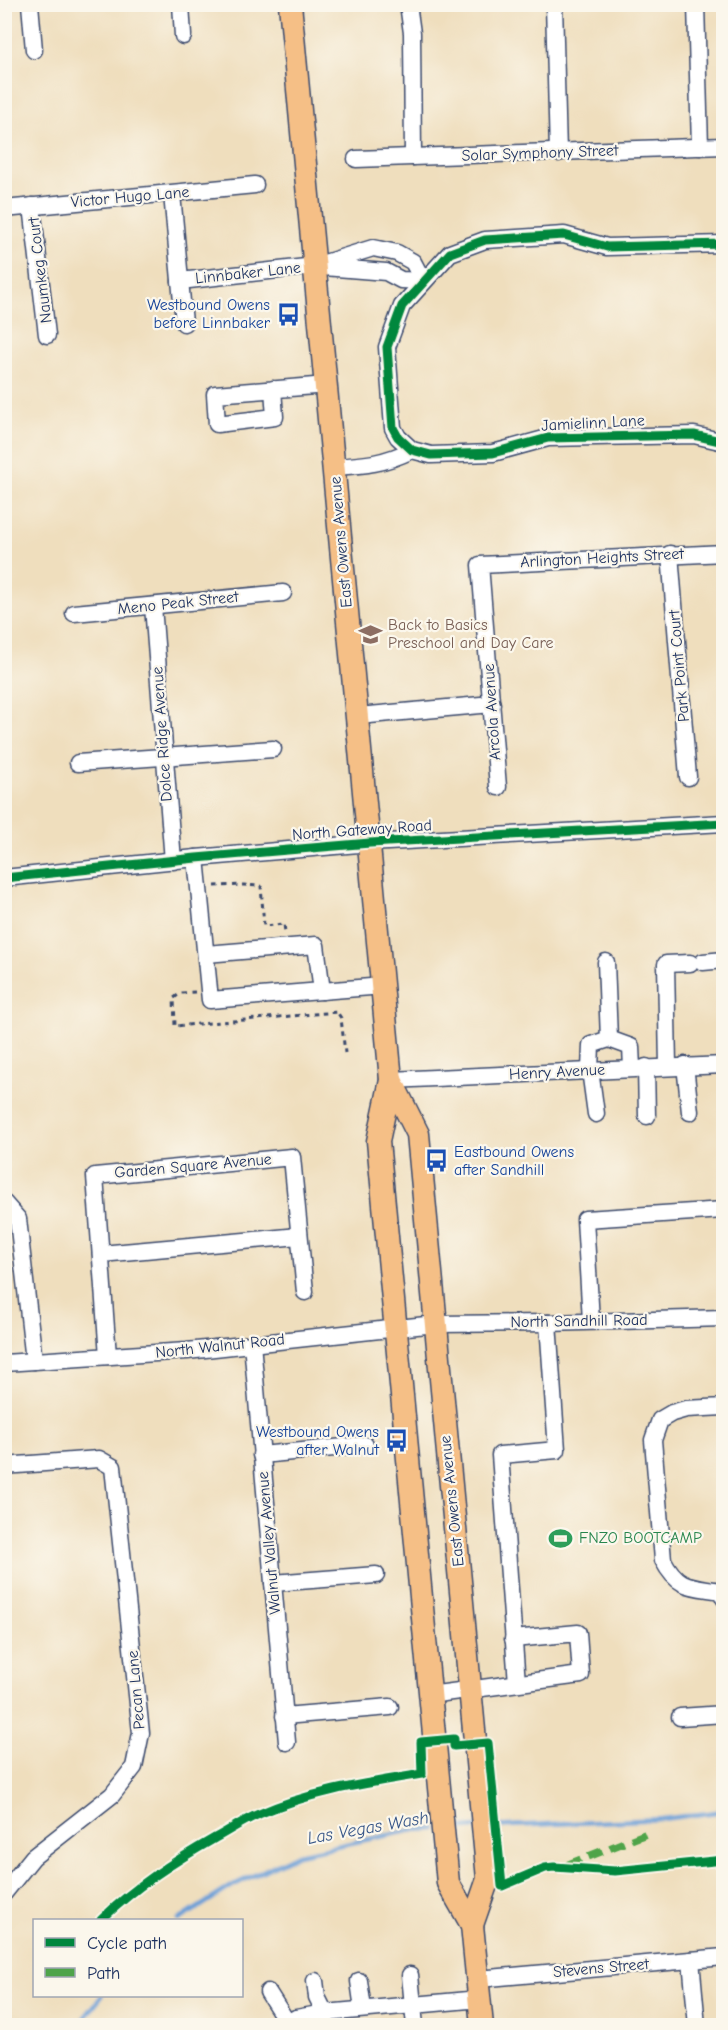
<svg xmlns="http://www.w3.org/2000/svg" width="728" height="2030" viewBox="0 0 728 2030" font-family="'Comic Neue',sans-serif">
  <rect width="100%" height="100%" fill="#fbf7ec"/>
  <filter id="ink" filterUnits="userSpaceOnUse"><feTurbulence type="fractalNoise" baseFrequency=".0167" numOctaves="2"/><feDisplacementMap in="SourceGraphic" scale="12" xChannelSelector="R" yChannelSelector="G"/><feConvolveMatrix kernelMatrix="1 2 1 2 8 2 1 2 1" color-interpolation-filters="sRGB"/></filter>
  <filter id="wash" filterUnits="userSpaceOnUse"><feTurbulence type="fractalNoise" baseFrequency=".008" numOctaves="4" result="noise"/><feDisplacementMap in="SourceGraphic" scale="24" xChannelSelector="R" yChannelSelector="G"/><feGaussianBlur stdDeviation="1.35" result="paint"/><feColorMatrix in="noise" values="0 0 0 0 0 0 0 0 0 0 0 0 0 0 0 0 0 1.4 0 .05"/><feComposite in="paint" operator="in"/></filter>
  <g filter="url(#wash)">
    <rect width="100%" height="100%" fill="#efdebd"/>
    <g fill="none" stroke-linecap="round" stroke-linejoin="round">
      <g stroke="#6b9fd7" stroke-width="4.5">
        <polyline points="488,1827 662,1819 724,1811"/>
        <polyline points="450,1829 477,1827"/>
        <polyline points="179,1920 232,1886 298,1854 413,1830 435,1829"/>
        <polyline points="78,2026 102,1996"/>
      </g>
    </g>
  </g>
  <g filter="url(#ink)">
    <g fill="none" stroke-linecap="round" stroke-linejoin="round">
      <defs>
        <g id="minor">
          <polyline points="30,4 34,50"/>
          <polyline points="181,4 183,36"/>
          <polyline points="408,4 412,33 413,157"/>
          <polyline points="554,4 558,153"/>
          <polyline points="696,4 700,147"/>
          <polyline points="356,159 724,146"/>
          <polyline points="172,194 184,323"/>
          <polyline points="32,206 47,335"/>
          <polyline points="4,209 255,185"/>
          <polyline points="724,244 607,247 564,235 485,240 450,253 402,306 387,347 393,428 398,437 412,450 431,455 493,453 548,438 694,435 724,442"/>
          <polyline points="324,267 386,272 401,280 423,281"/>
          <polyline points="180,281 315,266 373,248 397,253 413,262 423,281"/>
          <polyline points="273,389 275,417 217,424 215,394 327,385"/>
          <path d="M334 467C366 465 383 464 412 450"/>
          <polyline points="670,554 688,777"/>
          <polyline points="153,606 173,861"/>
          <polyline points="74,613 283,593"/>
          <polyline points="358,716 492,704"/>
          <polyline points="78,763 273,749"/>
          <polyline points="498,787 480,565 724,553"/>
          <polyline points="196,858 210,1000 383,986"/>
          <polyline points="4,878 196,858 370,843 724,823"/>
          <polyline points="206,954 316,945 322,991"/>
          <polyline points="606,962 609,1039"/>
          <polyline points="703,962 724,960"/>
          <polyline points="685,1065 690,1112"/>
          <polyline points="668,1066 666,964 690,963"/>
          <polyline points="646,1067 647,1116"/>
          <polyline points="391,1080 724,1065"/>
          <polyline points="596,1114 590,1070 591,1045 609,1039 631,1047 632,1068"/>
          <polyline points="4,1203 18,1219 34,1361"/>
          <polyline points="101,1254 299,1236"/>
          <polyline points="591,1321 585,1219 724,1210"/>
          <polyline points="252,1343 287,1742"/>
          <polyline points="108,1356 95,1176 292,1157 305,1292"/>
          <polyline points="4,1363 187,1351 435,1324 548,1323 724,1318"/>
          <path d="M724 1407 686 1409 672 1413 660 1420 653 1440 663 1560C678 1589 691 1586 721 1591L724 1598"/>
          <polyline points="261,1455 365,1445"/>
          <polyline points="4,1466 99,1459 113,1467 141,1733 134,1767 112,1795 33,1857 4,1893"/>
          <polyline points="273,1583 376,1575"/>
          <polyline points="517,1683 500,1455 557,1450 548,1323"/>
          <polyline points="429,1695 581,1675 578,1633 513,1639"/>
          <polyline points="284,1716 390,1707"/>
          <polyline points="680,1717 724,1714"/>
          <polyline points="691,1960 697,2026"/>
          <polyline points="410,1975 415,2026"/>
          <polyline points="478,1979 724,1957"/>
          <polyline points="315,1981 317,1997 325,2013 326,2026"/>
          <polyline points="359,1981 363,2009"/>
          <polyline points="268,1992 287,2022"/>
          <polyline points="281,2026 296,2018 325,2013 480,1999"/>
        </g>
        <g id="major">
          <polyline points="290,4 391,1080 378,1141 448,1883 472,1925 482,2026"/>
          <polyline points="391,1080 418,1134 488,1879 472,1925"/>
        </g>
      </defs>
      <use href="#minor" stroke="#3b496c" stroke-width="19"/>
      <use href="#major" stroke="#3b496c" stroke-width="25"/>
      <g stroke="#3b496c" stroke-width="3" stroke-dasharray="4.5 4.5" stroke-linecap="butt">
        <polyline points="215,886 244,885 261,886 264,926 284,924 285,932"/>
        <polyline points="195,992 181,993 174,998 175,1026 337,1012 341,1018 345,1053"/>
      </g>
      <use href="#minor" stroke="#fff" stroke-width="16"/>
      <use href="#major" stroke="#f5bf86" stroke-width="22"/>
      <polyline stroke="#4fa44a" stroke-width="8" stroke-dasharray="15 8" stroke-linecap="butt" points="567,1865 648,1833"/>
      <defs>
        <g id="cycleway">
          <polyline points="724,244 607,247 564,235 485,240 450,253 402,306 387,347 393,428 398,437 412,450 431,455 493,453 548,438 694,435 724,442"/>
          <polyline points="4,878 196,858 370,843 724,823"/>
          <path d="M101 1920C136 1886 173 1862 215 1838 230 1830 244 1820 259 1814 311 1791 367 1783 422 1774L421 1742 454 1739V1746L488 1743 502 1886 545 1868 554 1867 615 1871 724 1860"/>
        </g>
      </defs>
      <use href="#cycleway" stroke="#fbf7ec" stroke-width="13"/>
      <use href="#cycleway" stroke="#00873e" stroke-width="9"/>
    </g>
  </g>
  <defs>
    <symbol id="bus-bare" viewBox="-9 -9 18 18"><path d="M-5-6H5V4H4V6H2V4H-2V6H-4V4H-5ZM-3.5-4V0h7V-4ZM-3.5 1.2v1.5H-2V1.2ZM2 1.2v1.5H3.5V1.2Z" fill="#1a4fb4" stroke="#fbf7ec" stroke-width="2.5" paint-order="stroke"/></symbol>
    <symbol id="school-bare" viewBox="-9 -9 18 18"><path d="M0-5L7-2L0 1L-7-2ZM-4 1L0 2.5L4 1V4Q0 6-4 4Z" fill="#8d6e63" stroke="#fbf7ec" stroke-width="2.5" paint-order="stroke"/></symbol>
    <symbol id="stadium-bare" viewBox="-9 -9 18 18"><path d="M0-5a6.5 5 0 1 0 0 10a6.5 5 0 1 0 0-10ZM-3.5-1.8h7v3.6h-7Z" fill="#2e9e5b" stroke="#fbf7ec" stroke-width="2.5" paint-order="stroke"/></symbol>
  </defs>
  <g fill-rule="evenodd">
    <use href="#bus-bare" x="272" y="298" width="33" height="33"/>
    <use href="#school-bare" x="354" y="618" width="33" height="33"/>
    <use href="#bus-bare" x="420" y="1144" width="33" height="33"/>
    <use href="#bus-bare" x="380" y="1424" width="33" height="33"/>
    <use href="#stadium-bare" x="544" y="1522" width="33" height="33"/>
  </g>
  <g text-anchor="middle" dominant-baseline="central" stroke-width="4.5" stroke-linejoin="round" paint-order="stroke">
    <g font-size="16" fill="#1b2f5e" stroke="#fbf7ec">
      <text transform="translate(540 153) rotate(-2)">Solar Symphony Street</text>
      <text transform="translate(130 197) rotate(-5)">Victor Hugo Lane</text>
      <text transform="translate(40 270) rotate(-97)">Naumkeg Court</text>
      <text transform="translate(248 273) rotate(-6)">Linnbaker Lane</text>
      <text transform="translate(593 423) rotate(-3)">Jamielinn Lane</text>
      <text transform="translate(341 542) rotate(-95)">East Owens Avenue</text>
      <text transform="translate(602 558) rotate(-3)">Arlington Heights Street</text>
      <text transform="translate(178 603) rotate(-6)">Meno Peak Street</text>
      <text transform="translate(679 666) rotate(-95)">Park Point Court</text>
      <text transform="translate(492 712) rotate(-94)">Arcola Avenue</text>
      <text transform="translate(162 734) rotate(-94)">Dolce Ridge Avenue</text>
      <text transform="translate(362 830) rotate(-4)">North Gateway Road</text>
      <text transform="translate(557 1072) rotate(-3)">Henry Avenue</text>
      <text transform="translate(193 1166) rotate(-5)">Garden Square Avenue</text>
      <text transform="translate(579 1321) rotate(-1)">North Sandhill Road</text>
      <text transform="translate(220 1346) rotate(-6)">North Walnut Road</text>
      <text transform="translate(452 1501) rotate(-96)">East Owens Avenue</text>
      <text transform="translate(269 1543) rotate(-95)">Walnut Valley Avenue</text>
      <text transform="translate(136 1690) rotate(-95)">Pecan Lane</text>
      <text transform="translate(601 1968) rotate(-5)">Stevens Street</text>
    </g>
    <g font-size="16" fill="#164399" stroke="#fbf7ec" text-anchor="end">
      <text x="270" y="305">Westbound Owens<tspan x="270" dy="18">before Linnbaker</tspan></text>
      <text x="454" y="1152" text-anchor="start">Eastbound Owens<tspan x="454" dy="18">after Sandhill</tspan></text>
      <text x="379" y="1432">Westbound Owens<tspan x="379" dy="18">after Walnut</tspan></text>
    </g>
    <g font-size="16" fill="#785e54" stroke="#fbf7ec" text-anchor="start">
      <text x="388" y="625">Back to Basics<tspan x="388" dy="18">Preschool and Day Care</tspan></text>
    </g>
    <g font-size="16" fill="#27864d" stroke="#fbf7ec" text-anchor="start">
      <text x="579" y="1538">FNZO BOOTCAMP</text>
    </g>
    <g font-size="18" font-style="italic" fill="#375688" stroke="#fbf7ec">
      <text transform="translate(368 1828) rotate(-10)">Las Vegas Wash</text>
    </g>
  </g>
  <rect width="728" height="2030" fill="none" stroke="#fbf7ec" stroke-width="24"/>
  <rect x="33" y="1919" width="210" height="78" fill="#fbf7ec" stroke="#a1a7b3" stroke-width="1.5"/>
  <rect x="45" y="1938" width="30" height="9" fill="#00873e" stroke="#a1a7b3" stroke-width="1.5"/>
  <text x="87" y="1949" font-size="18" fill="#1b2f5e">Cycle path</text>
  <rect x="45" y="1968" width="30" height="9" fill="#4fa44a" stroke="#a1a7b3" stroke-width="1.5"/>
  <text x="87" y="1979" font-size="18" fill="#1b2f5e">Path</text>
</svg>
